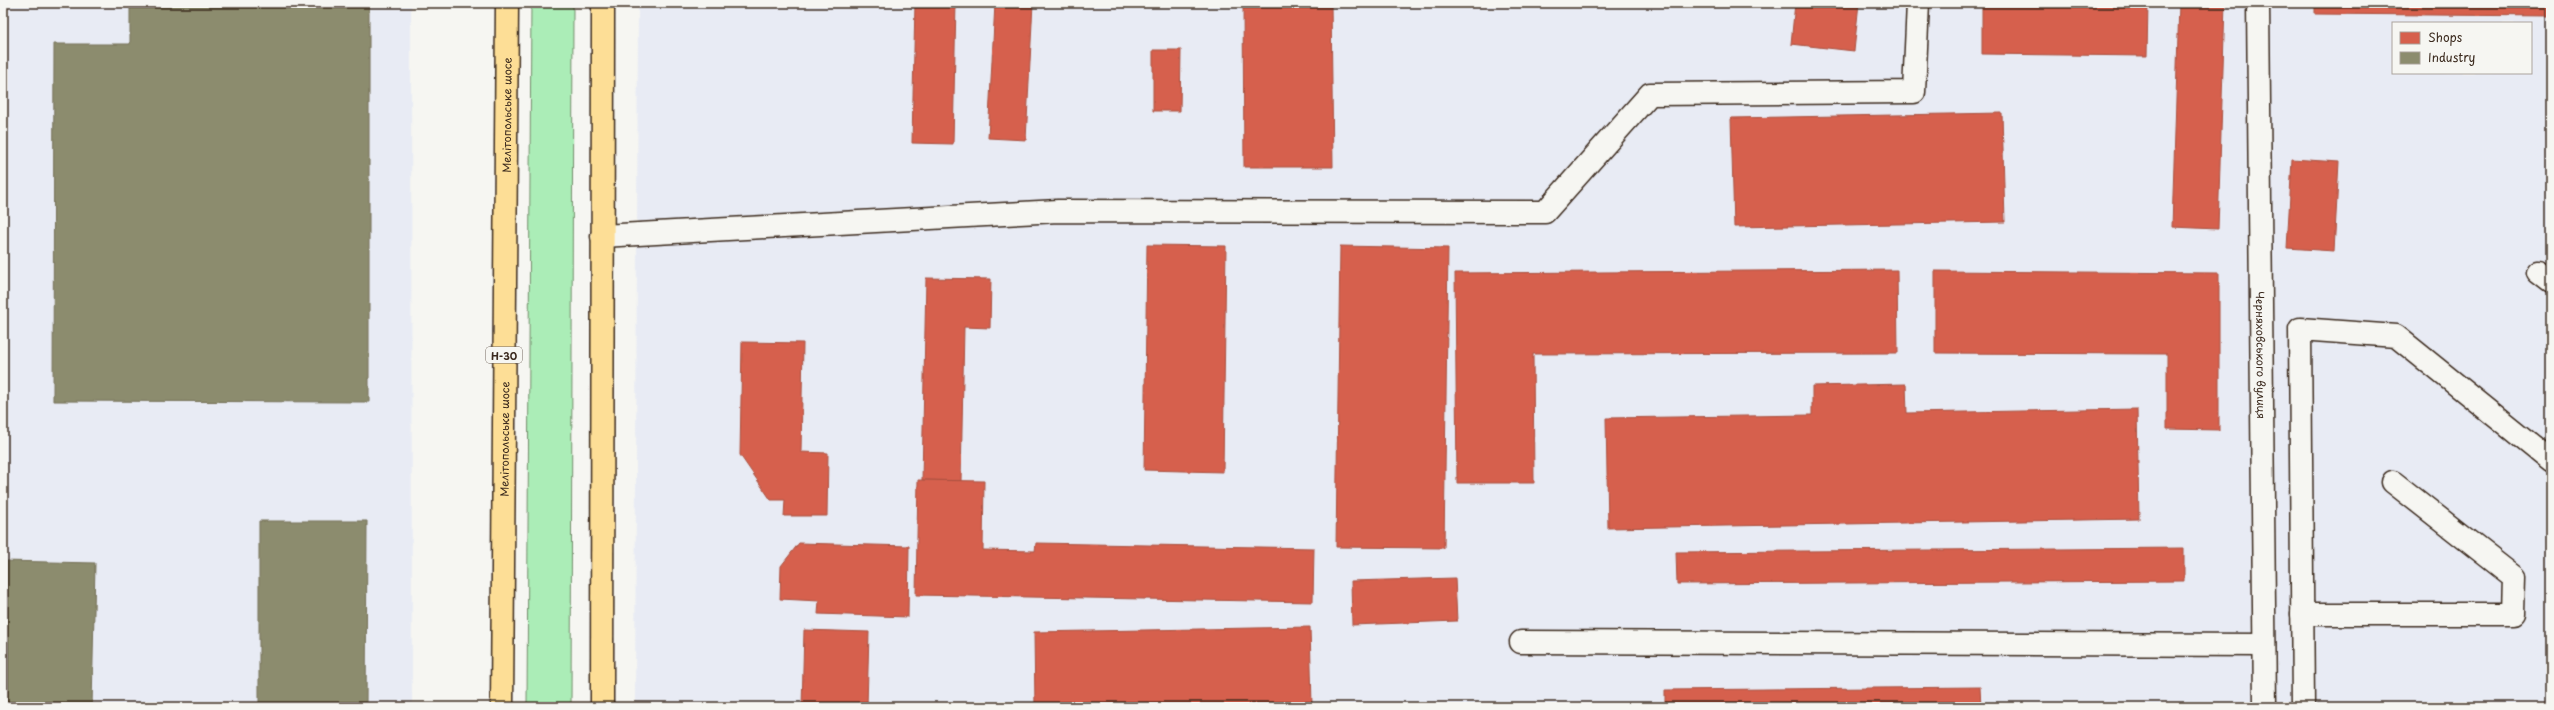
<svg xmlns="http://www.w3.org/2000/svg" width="2554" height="710" viewBox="0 0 2554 710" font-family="'Playpen Sans',sans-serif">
  <rect width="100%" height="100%" fill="#f6f6f2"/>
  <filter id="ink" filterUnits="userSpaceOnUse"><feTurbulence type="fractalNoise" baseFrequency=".025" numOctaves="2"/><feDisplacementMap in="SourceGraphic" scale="8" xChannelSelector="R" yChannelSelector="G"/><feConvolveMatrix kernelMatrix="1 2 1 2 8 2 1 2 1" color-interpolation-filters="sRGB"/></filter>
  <g filter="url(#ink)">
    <g fill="#e8ebf4" fill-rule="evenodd">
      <polygon points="3,3 411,3 412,707 3,707"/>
      <path d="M638 3H2551V707H635ZM2393 23H2531V73H2393Z"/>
    </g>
    <polygon fill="#abedb7" stroke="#738c6a" points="531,3 573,3 571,707 527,707"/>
    <g fill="#d6604d" stroke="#a8503f">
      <polygon points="915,3 956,3 953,144 912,143"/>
      <polygon points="995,3 1033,3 1026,140 988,138"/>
      <polygon points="1243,3 1331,3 1333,167 1244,167"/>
      <polygon points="1795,3 1859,3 1854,51 1791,44"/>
      <polygon points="1982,3 2148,3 2147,56 1982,54"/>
      <polygon points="2179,3 2225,3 2218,229 2172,227"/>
      <polygon points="2315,3 2549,3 2549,16 2315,14"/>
      <polygon points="1153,50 1181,50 1180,111 1153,111"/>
      <polygon points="2002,113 2005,222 1734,227 1731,118"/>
      <polygon points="2292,159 2339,162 2334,251 2287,248"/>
      <polygon points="1147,245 1226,246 1223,472 1144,470"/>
      <polygon points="1340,246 1448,248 1444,548 1336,547"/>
      <polygon points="1897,270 1898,353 1533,354 1534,483 1457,483 1455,273"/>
      <polygon points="1935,271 2219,273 2219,430 2167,429 2167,354 1935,353"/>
      <polygon points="926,278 991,279 990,328 964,327 961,481 922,480"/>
      <polygon points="742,342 803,343 801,452 828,453 827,516 784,516 785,500 771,500 740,455"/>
      <polygon points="1906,384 1907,413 2137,409 2139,519 1608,528 1606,418 1812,415 1812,386"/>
      <polygon points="918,480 984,481 983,550 1035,551 1036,543 1314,548 1313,602 916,595"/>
      <polygon points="799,543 909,546 908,617 818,614 819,601 780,599 781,566"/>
      <polygon points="2184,548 2184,581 1677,584 1676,552"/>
      <polygon points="1455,578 1457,621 1352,625 1351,581"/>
      <polygon points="1310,627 1312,705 1035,707 1034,632"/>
      <polygon points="804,630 869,632 867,707 802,707"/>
      <polygon points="1980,687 1981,707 1665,707 1665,690"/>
    </g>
    <g fill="#8c8c6e" stroke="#746f56">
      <polygon points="130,3 369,3 369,402 53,401 54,44 130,44"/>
      <polygon points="259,521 367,521 366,707 259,707"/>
      <polygon points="3,561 95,563 92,707 3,707"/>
    </g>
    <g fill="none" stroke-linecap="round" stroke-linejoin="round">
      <defs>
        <g id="minor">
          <path id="s1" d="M2258 3 2265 707"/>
          <polyline points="602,236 1058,211 1545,212 1650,94 1914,92 1918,3"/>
          <polyline points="2538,272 2551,282"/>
          <polyline points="2302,614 2513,614 2514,577 2393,482"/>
          <polyline points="1521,642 2264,645"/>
          <polyline points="2303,707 2300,329 2396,336 2551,461"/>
        </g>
        <g id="major">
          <path id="s2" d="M502 707 507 3"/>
          <polyline points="602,707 603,3"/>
        </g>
      </defs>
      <use href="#minor" stroke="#3b2a1e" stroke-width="25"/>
      <use href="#major" stroke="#3b2a1e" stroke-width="25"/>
      <use href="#minor" stroke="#f6f6f2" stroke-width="22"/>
      <use href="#major" stroke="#fdde96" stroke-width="22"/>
    </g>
  </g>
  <g text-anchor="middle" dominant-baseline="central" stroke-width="4" stroke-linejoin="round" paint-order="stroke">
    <rect fill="#f6f6f2" stroke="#73675e" stroke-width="1" x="486" y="347" width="36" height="16" rx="3"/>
    <g font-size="10" font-weight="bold" fill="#3b2a1e">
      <text x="504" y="355">Н-30</text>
    </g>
    <g font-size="11" fill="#3b2a1e" stroke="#f6f6f2">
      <text stroke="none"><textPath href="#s2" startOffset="592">Мелітопольське шосе</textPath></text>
      <text stroke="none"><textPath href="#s1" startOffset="352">Черняховського вулиця</textPath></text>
      <text stroke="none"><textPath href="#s2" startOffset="268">Мелітопольське шосе</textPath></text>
    </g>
  </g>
  <rect width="2554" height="710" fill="none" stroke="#f6f6f2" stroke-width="16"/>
  <rect x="8" y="8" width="2538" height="694" fill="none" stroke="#3b2a1e" stroke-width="1.5" filter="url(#ink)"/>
  <rect x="2392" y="22" width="140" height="52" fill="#f6f6f2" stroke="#aba49d"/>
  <rect x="2400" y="32" width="20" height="12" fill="#d6604d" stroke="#aba49d"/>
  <text x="2428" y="42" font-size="12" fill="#3b2a1e">Shops</text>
  <rect x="2400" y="52" width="20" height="12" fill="#8c8c6e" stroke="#aba49d"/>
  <text x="2428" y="62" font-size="12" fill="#3b2a1e">Industry</text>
</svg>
